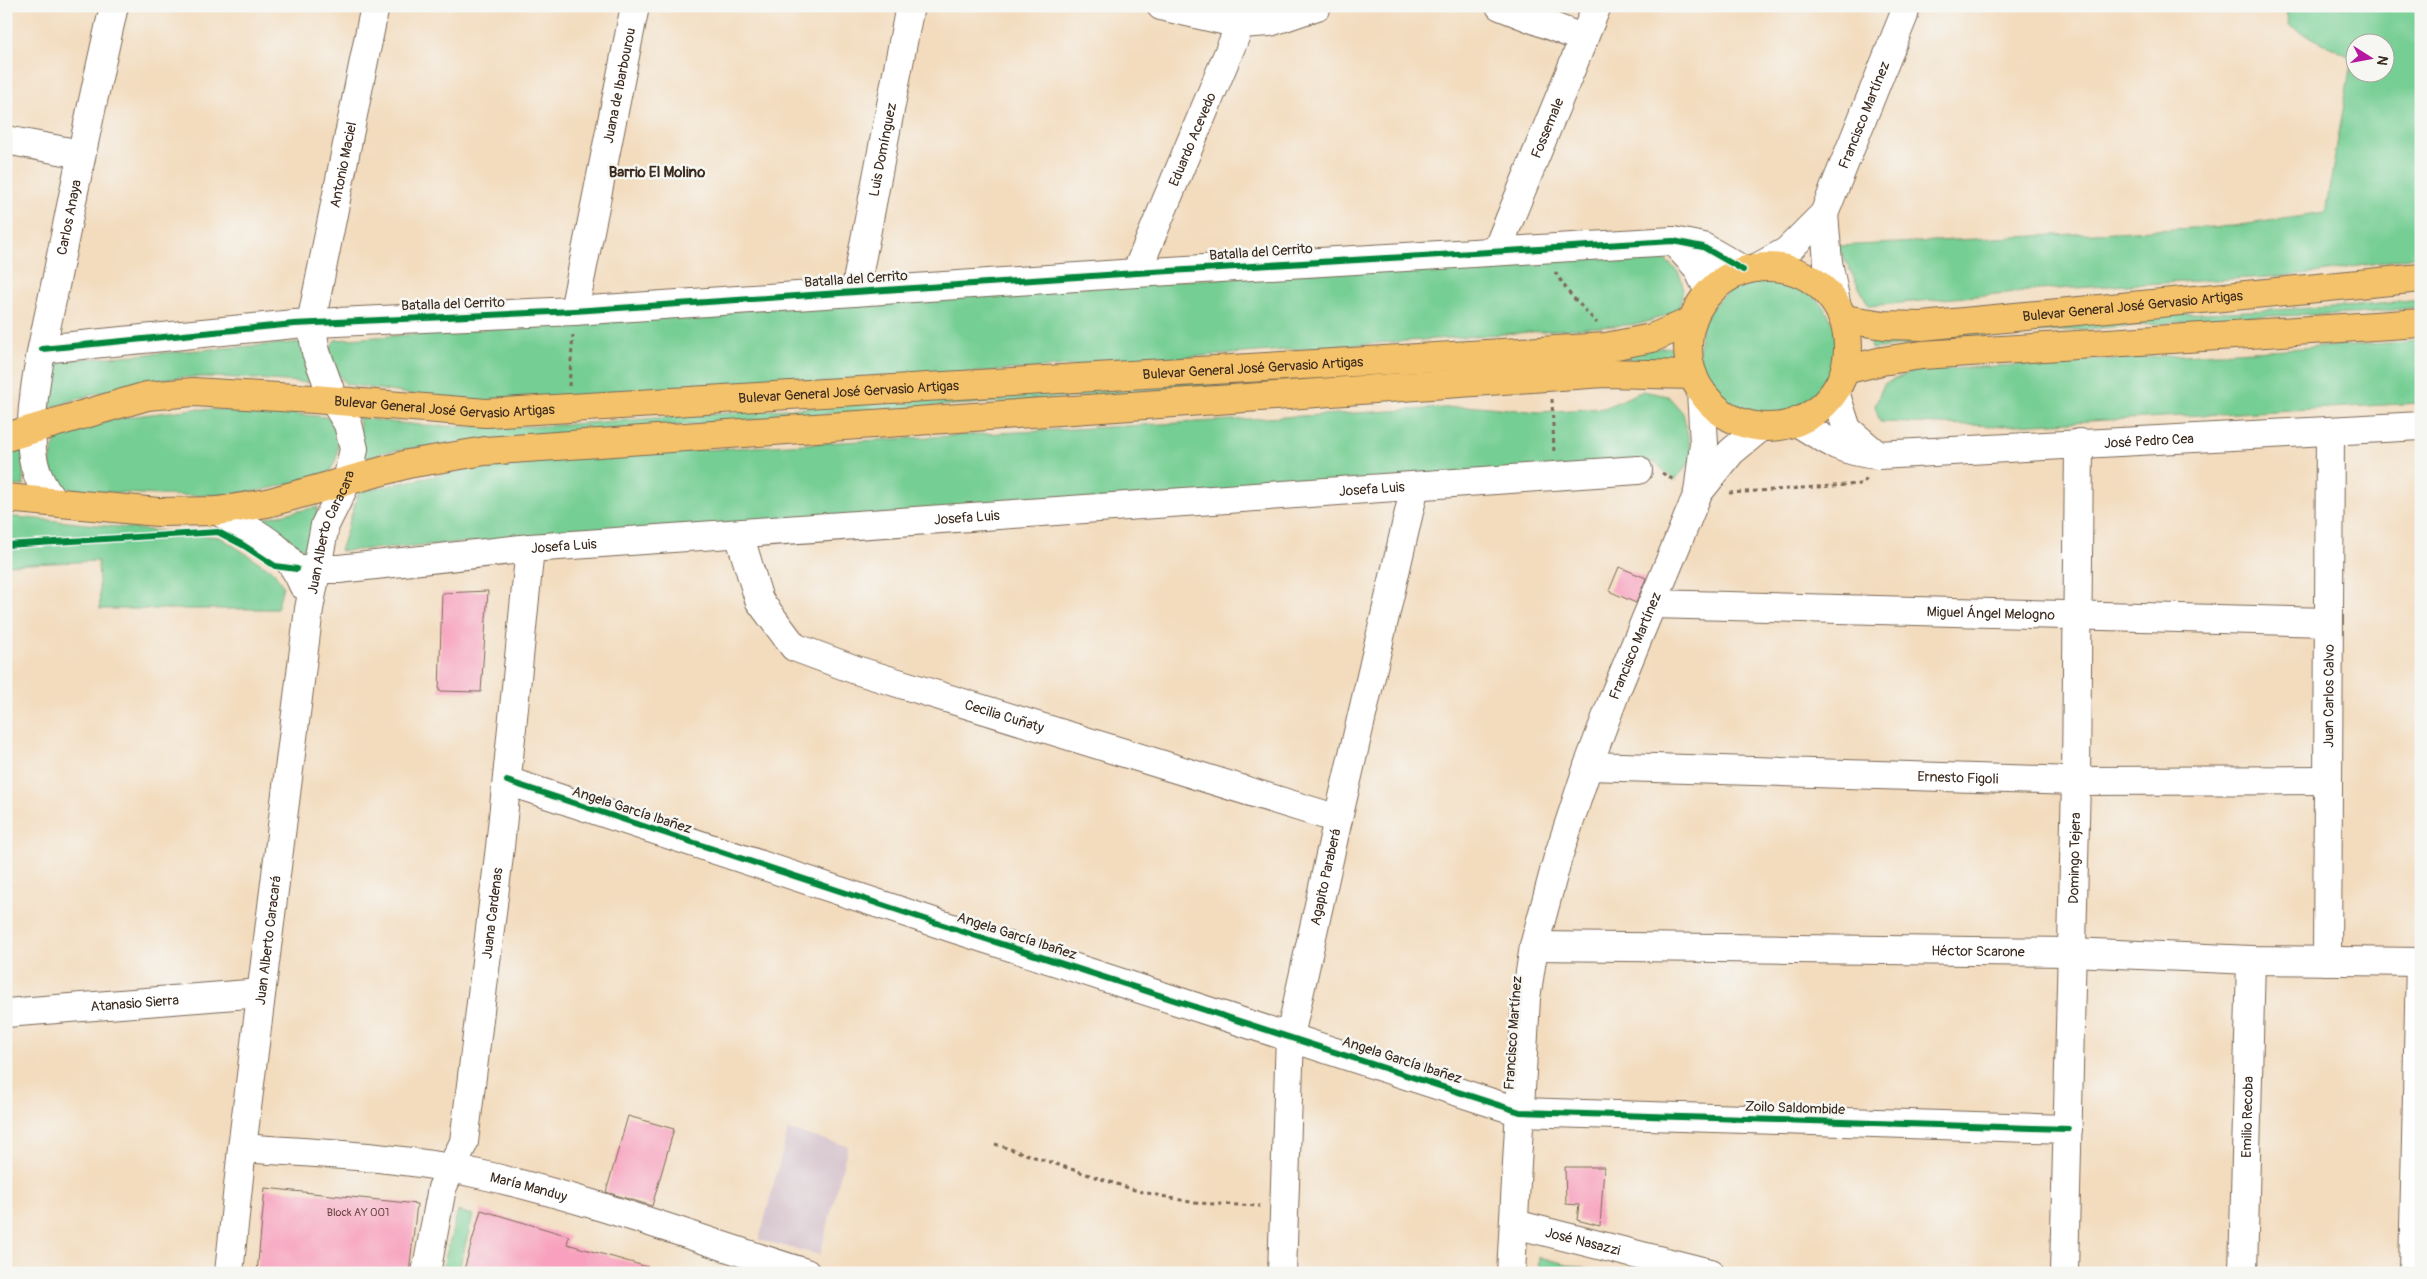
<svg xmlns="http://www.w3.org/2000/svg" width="2427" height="1279" viewBox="0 0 2427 1279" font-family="Pangolin,sans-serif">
  <rect width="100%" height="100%" fill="#f6f6f2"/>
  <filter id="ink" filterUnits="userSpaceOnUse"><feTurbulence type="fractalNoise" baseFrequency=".02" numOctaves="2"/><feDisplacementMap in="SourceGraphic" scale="10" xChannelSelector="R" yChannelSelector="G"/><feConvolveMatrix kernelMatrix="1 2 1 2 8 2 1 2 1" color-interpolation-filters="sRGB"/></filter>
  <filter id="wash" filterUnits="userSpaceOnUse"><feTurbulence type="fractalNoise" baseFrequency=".0096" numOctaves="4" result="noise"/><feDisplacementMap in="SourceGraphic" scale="20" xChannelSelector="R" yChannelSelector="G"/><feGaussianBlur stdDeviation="1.12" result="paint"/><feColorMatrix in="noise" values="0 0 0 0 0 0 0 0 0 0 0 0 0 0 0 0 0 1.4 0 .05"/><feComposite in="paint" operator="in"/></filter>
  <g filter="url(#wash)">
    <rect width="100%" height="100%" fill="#f3dcbe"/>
    <polygon fill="#d2bdc8" points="788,1130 848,1146 820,1255 759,1240"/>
    <g fill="#75ce93" stroke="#587c58" fill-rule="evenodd">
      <path d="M2285 6 2421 8V256L2302 275 2038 290 1869 306 1837 246 2233 226 2325 213 2352 58 2289 26ZM2354 42H2384V72H2354Z"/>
      <path d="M1647 250C1676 265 1692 276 1677 312L1640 324 1053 367 500 404 440 399 346 384 334 369 328 351 335 340 857 302Z"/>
      <circle cx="1768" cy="348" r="69"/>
      <polygon points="2421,300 2421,307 2357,314 2267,316 1976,337 1871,349 1868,336 2093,318 2357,306"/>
      <polygon points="2421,341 2421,403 1998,426 1880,422 1875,406 1884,384 1913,371"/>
      <path d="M303 342 315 383C278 381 241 377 205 377 151 376 99 392 49 408L46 405 52 368 57 361Z"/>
      <path d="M1674 347 1677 360 891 409 452 443 385 452 362 460 359 417C420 429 481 427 543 426Z"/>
      <polygon points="1643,391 1668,396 1683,413 1693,459 1674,481 1655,462 340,551 359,492 506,461 1479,406 1539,412 1604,408"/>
      <path d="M194 409 266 411 325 417 332 420C340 437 341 456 329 472 307 478 285 486 262 490 195 501 127 493 59 488 46 470 50 457 57 437 99 417 148 415 194 409Z"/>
      <polygon points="22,447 24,486 6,485 6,451"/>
      <polygon points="318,507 304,563 251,521"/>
      <polygon points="6,516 220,537 274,572 283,586 277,609 100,609 98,561 6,565"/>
      <polygon points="458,1211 473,1215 458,1273 441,1273"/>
      <polygon points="1539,1257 1602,1273 1538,1273"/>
    </g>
    <g id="blocks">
      <g fill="#f8a0bd">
        <polygon points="1619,567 1646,578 1636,603 1609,591"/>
        <polygon points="488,591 481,692 439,691 442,593"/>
        <polygon points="628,1116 674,1129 652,1206 606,1192"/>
        <polygon points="1565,1167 1604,1167 1600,1226 1577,1220 1579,1205 1566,1204"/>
        <polygon points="265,1188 417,1204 409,1273 257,1273"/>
        <polygon points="481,1210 569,1236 567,1244 651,1268 650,1273 463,1273"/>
      </g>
    </g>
  </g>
  <g filter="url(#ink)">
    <use href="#blocks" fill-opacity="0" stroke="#7b6856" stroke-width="1"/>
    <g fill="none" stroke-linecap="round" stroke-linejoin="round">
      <defs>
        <g id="minor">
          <polyline points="1161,6 1240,24 1270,22 1317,6"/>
          <polyline points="1500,6 1584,39"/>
          <polyline points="6,140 81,154"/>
          <polyline points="1824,214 1828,262 1836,303"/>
          <polyline points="1673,241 1697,267 1709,292"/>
          <path id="s1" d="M1497 250 1597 6"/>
          <path id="s2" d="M1760 266 1787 251 1824 214 1904 15 1905 6"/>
          <path id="s3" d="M1136 273 1248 6"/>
          <path id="s4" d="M855 292 910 6"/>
          <path id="s5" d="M574 311 635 6"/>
          <polyline points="42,349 294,324 574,311 1136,273 1673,241 1703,247 1743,270"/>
          <polyline points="1835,392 1847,429 1876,454"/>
          <path id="s6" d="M1797 422C1827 441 1842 452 1878 455L2421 426"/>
          <polyline points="1698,493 1731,452 1760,428"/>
          <path id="s7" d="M53 501C41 485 34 471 32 450 29 393 45 336 56 281 74 189 93 98 114 6"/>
          <path d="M218 511C252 531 289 547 303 585"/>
          <path id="s8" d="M739 534 759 600 794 647 856 670 1338 819"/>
          <path id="s9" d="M297 569H339L530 548 1638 470"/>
          <path id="s10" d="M1652 604 2328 622"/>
          <path id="s11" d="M1588 766 2076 781 2328 780"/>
          <polyline points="507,781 955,929 1520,1112 2068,1129"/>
          <path id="s12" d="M1534 946 2072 952 2251 960 2421 962"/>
          <path id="s13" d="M2327 961 2330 431"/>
          <path id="s14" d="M6 1013 261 993"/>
          <path id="s15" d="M242 1148C321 1154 402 1156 479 1174 590 1199 698 1239 806 1273"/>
          <path id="s16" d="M1515 1224 1710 1273"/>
          <path id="s17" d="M229 1273 242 1148 309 609 325 525 347 481 354 449 348 424 334 401 316 352 311 323 375 6"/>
          <path id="s18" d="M426 1273 442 1188 464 1142 500 847 530 548"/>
          <path id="s19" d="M1282 1273 1290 1036 1338 819 1415 486"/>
          <path id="s20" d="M1511 1273 1526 998 1534 946 1558 857 1588 766 1616 691 1698 493 1704 444 1701 391"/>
          <path id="s21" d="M2064 1273 2076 781 2079 443"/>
          <path id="s22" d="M2243 1273 2251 960"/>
          <polyline points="2413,1273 2420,962"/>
        </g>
        <g id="major">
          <circle cx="1768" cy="347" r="80"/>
          <path id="s23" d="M1844 319 1884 325 1922 326 2421 278"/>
          <polyline points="1845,370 1882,361 1922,355 2421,323"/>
          <path id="s24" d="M6 437 147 396 193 392 314 399 486 413 672 402 1606 347 1652 338 1692 321"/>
          <polyline points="6,498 158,512 218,511 267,503 408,464 485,451 1604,373 1693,375"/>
        </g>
      </defs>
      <use href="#minor" stroke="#7b6856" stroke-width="30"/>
      <use href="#major" stroke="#7b6856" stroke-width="30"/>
      <g stroke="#7b6856" stroke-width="3" stroke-dasharray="4 4" stroke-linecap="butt">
        <polyline points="1555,272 1570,294 1597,323"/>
        <polyline points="569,386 573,335"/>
        <polyline points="1552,399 1554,453"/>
        <polyline points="1662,473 1676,481"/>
        <polyline points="1729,493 1861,484 1868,478"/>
        <polyline points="995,1144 1138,1191 1195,1203 1260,1206"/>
      </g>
      <use href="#minor" stroke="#fff" stroke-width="28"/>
      <use href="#major" stroke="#f3c26a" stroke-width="28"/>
      <defs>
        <g id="cycleway">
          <polyline points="42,349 294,324 574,311 1136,273 1673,241 1703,247 1743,270"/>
          <polyline points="6,545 218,532 243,545 275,566 297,569"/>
          <polyline points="507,781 955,929 1520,1112 2068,1129"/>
        </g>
      </defs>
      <use href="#cycleway" stroke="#f6f6f2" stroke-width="9"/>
      <use href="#cycleway" stroke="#00873e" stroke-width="6"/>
    </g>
  </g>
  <g text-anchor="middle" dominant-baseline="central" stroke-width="5" stroke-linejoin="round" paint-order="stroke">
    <g font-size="11" fill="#6a4846">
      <text x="358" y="1212">Block AY 001</text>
    </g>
    <g font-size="14" fill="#3b2a1e" stroke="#f6f6f2">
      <text stroke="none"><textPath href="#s5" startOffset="230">Juana de Ibarbourou</textPath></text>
      <text stroke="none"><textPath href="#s2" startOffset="190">Francisco Martínez</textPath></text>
      <text stroke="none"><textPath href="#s1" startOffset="132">Fossemale</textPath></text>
      <text stroke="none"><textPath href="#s3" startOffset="145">Eduardo Acevedo</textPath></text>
      <text stroke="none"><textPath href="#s4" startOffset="145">Luis Domínguez</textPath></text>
      <text stroke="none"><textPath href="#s17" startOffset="1132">Antonio Maciel</textPath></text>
      <text stroke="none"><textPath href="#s7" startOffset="292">Carlos Anaya</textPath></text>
      <text transform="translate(1261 252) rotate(-4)">Batalla del Cerrito</text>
      <text transform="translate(856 279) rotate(-4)">Batalla del Cerrito</text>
      <text transform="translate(453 304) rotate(-2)">Batalla del Cerrito</text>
      <text stroke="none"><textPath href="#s23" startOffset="290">Bulevar General José Gervasio Artigas</textPath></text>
      <text stroke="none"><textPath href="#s24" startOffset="1255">Bulevar General José Gervasio Artigas</textPath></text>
      <text stroke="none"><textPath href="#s24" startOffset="850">Bulevar General José Gervasio Artigas</textPath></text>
      <text stroke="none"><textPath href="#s24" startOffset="445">Bulevar General José Gervasio Artigas</textPath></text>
      <text stroke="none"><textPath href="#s6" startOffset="360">José Pedro Cea</textPath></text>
      <text stroke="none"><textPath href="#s9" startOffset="1078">Josefa Luis</textPath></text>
      <text stroke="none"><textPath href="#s9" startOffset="672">Josefa Luis</textPath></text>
      <text stroke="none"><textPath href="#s17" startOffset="749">Juan Alberto Caracara</textPath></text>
      <text stroke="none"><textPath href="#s9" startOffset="268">Josefa Luis</textPath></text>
      <text stroke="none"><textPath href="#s10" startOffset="339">Miguel Ángel Melogno</textPath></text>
      <text stroke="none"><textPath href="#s20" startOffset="645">Francisco Martínez</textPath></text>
      <text stroke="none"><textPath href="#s13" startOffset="265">Juan Carlos Calvo</textPath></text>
      <text stroke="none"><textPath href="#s8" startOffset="349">Cecilia Cuñaty</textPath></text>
      <text stroke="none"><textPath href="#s11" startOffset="370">Ernesto Figoli</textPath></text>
      <text transform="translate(632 810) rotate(18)">Angela García Ibañez</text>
      <text stroke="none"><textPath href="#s21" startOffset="415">Domingo Tejera</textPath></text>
      <text stroke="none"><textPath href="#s19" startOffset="400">Agapito Paraberá</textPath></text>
      <text stroke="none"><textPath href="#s18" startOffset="368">Juana Cardenas</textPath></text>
      <text transform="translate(1017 936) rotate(18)">Angela García Ibañez</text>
      <text stroke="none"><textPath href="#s17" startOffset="335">Juan Alberto Caracará</textPath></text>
      <text stroke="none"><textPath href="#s12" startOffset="444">Héctor Scarone</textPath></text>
      <text stroke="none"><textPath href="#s14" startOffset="129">Atanasio Sierra</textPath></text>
      <text transform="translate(1513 1033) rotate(-86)">Francisco Martínez</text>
      <text transform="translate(1402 1060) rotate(18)">Angela García Ibañez</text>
      <text transform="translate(1795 1108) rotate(2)">Zoilo Saldombide</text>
      <text stroke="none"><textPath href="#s22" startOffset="156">Emilio Recoba</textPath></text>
      <text stroke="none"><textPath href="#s15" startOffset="290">María Manduy</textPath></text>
      <text stroke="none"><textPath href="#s16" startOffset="70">José Nasazzi</textPath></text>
    </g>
    <g font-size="15" font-weight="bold" fill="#3b2a1e" stroke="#f6f6f2">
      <text x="657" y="172">Barrio El Molino</text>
    </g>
  </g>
  <rect width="2427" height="1279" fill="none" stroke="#f6f6f2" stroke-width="25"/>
  <g transform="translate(2370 58) rotate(101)"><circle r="24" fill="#f6f6f2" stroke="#aba49d"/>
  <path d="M0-4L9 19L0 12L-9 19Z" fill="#b5179e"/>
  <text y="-8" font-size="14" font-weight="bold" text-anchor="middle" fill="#3b2a1e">N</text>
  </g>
</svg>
